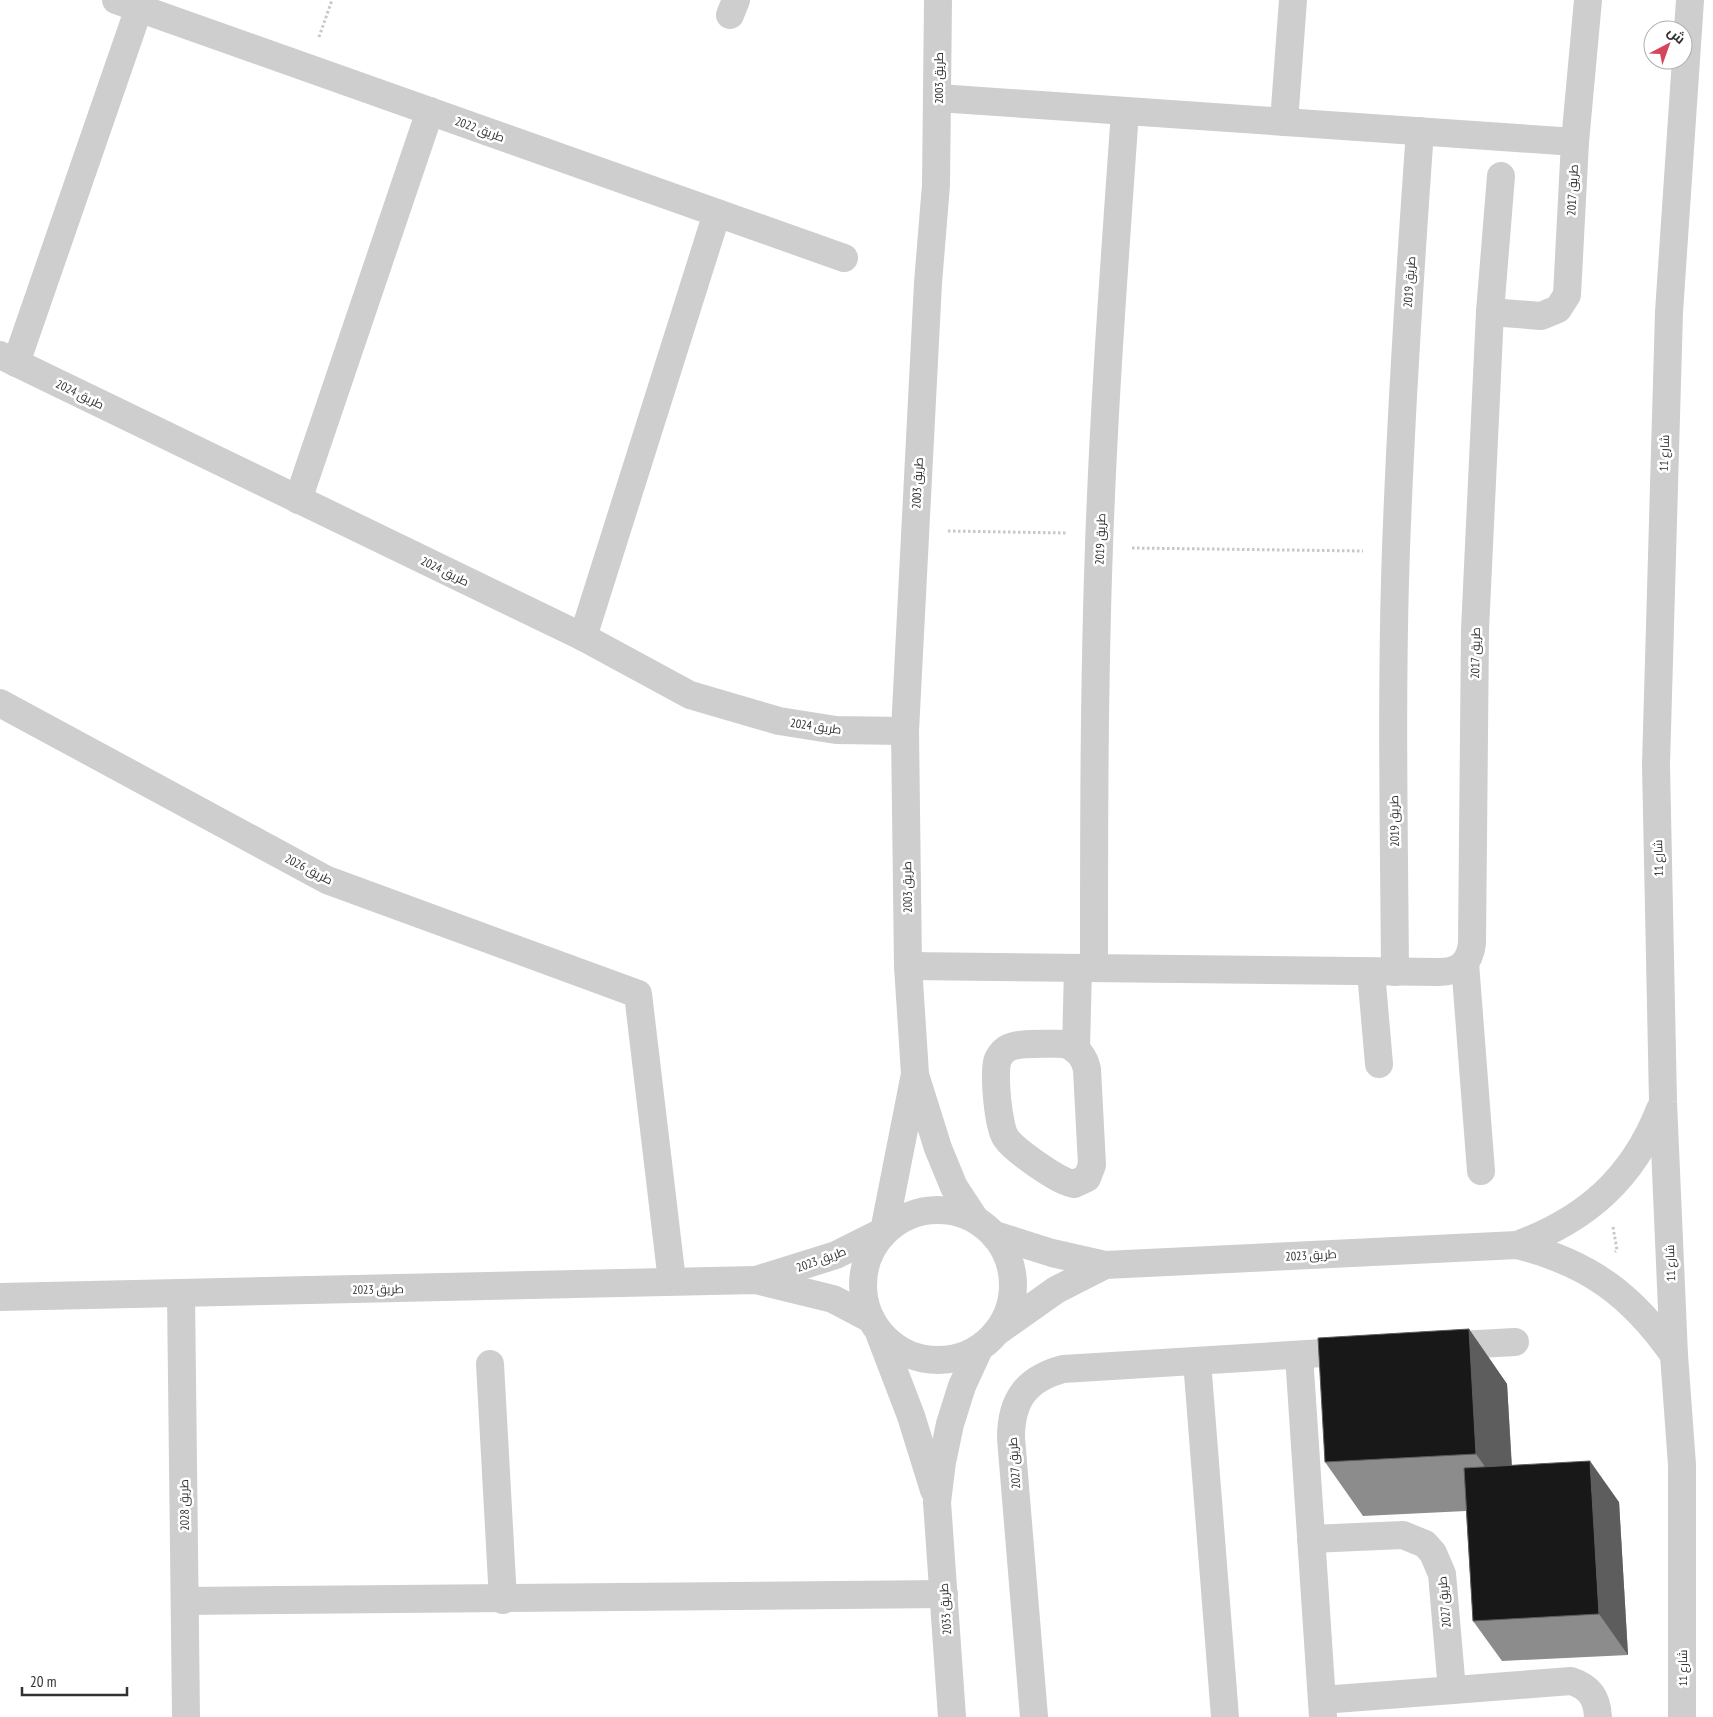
<svg xmlns="http://www.w3.org/2000/svg" width="1713" height="1717" viewBox="0 0 1713 1717" font-family="'PT Sans Narrow',Cairo,sans-serif">
  <rect width="100%" height="100%" fill="#fff"/>
  <g fill="none" stroke-linecap="round" stroke-linejoin="round">
    <g stroke="#c8c8c8" stroke-width="3" stroke-dasharray="2.5 2.5" stroke-linecap="butt">
      <polyline points="319,37 332,0"/>
      <polyline points="948,531 1067,533"/>
      <polyline points="1132,548 1363,551"/>
      <polyline points="1613,1227 1617,1250 1615,1252"/>
    </g>
    <g stroke="#cecece" stroke-width="28">
      <polyline points="116,0 844,258"/>
      <polyline points="730,15 736,0"/>
      <polyline points="938,98 1575,142"/>
      <polyline points="1284,122 1293,0"/>
      <polyline points="1490,312 1541,316 1558,309 1567,295 1575,142 1588,0"/>
      <polyline points="0,355 583,637 690,695 779,721 836,730 905,731"/>
      <polyline points="16,363 139,8"/>
      <polyline points="298,500 430,111"/>
      <polyline points="583,637 717,213"/>
      <polyline points="0,703 327,880 638,994 672,1281"/>
      <polyline points="1465,963 1481,1171"/>
      <path d="M908 966 1439 972C1459 972 1470 963 1472 943L1475 630 1490 312 1501 176"/>
      <path d="M1094 968C1094 827 1094 686 1099 546 1104 400 1115 256 1125 111"/>
      <polyline points="1371,972 1379,1064"/>
      <path d="M1395 972C1394 831 1391 690 1396 549 1401 410 1410 271 1420 131"/>
      <path d="M1065 1044C1077 1048 1084 1056 1087 1069L1092 1165 1087 1178 1074 1184C1059 1182 1014 1150 1006 1138 998 1127 993 1071 998 1059 1000 1055 1004 1050 1008 1048 1019 1042 1051 1044 1065 1044Z"/>
      <polyline points="1076,1049 1078,968"/>
      <polyline points="916,1078 938,1148 954,1187 975,1219"/>
      <circle cx="938" cy="1285" r="75"/>
      <path d="M995 1235 1052 1253 1105 1265 1517 1245C1589 1263 1632 1295 1674 1355"/>
      <path d="M1517 1245C1587 1219 1633 1178 1660 1109"/>
      <polyline points="756,1280 836,1255 884,1231 915,1074 908,966 905,731 928,283 936,185 938,0"/>
      <polyline points="181,1294 186,1717"/>
      <polyline points="0,1297 756,1280 833,1299 871,1319"/>
      <polyline points="998,1331 1056,1290 1105,1265"/>
      <polyline points="880,1335 911,1416 934,1490"/>
      <polyline points="1441,1346 1515,1342"/>
      <polyline points="1299,1355 1323,1717"/>
      <polyline points="1197,1361 1225,1717"/>
      <polyline points="490,1364 503,1600"/>
      <polyline points="1311,1539 1403,1535 1425,1544 1433,1553 1442,1574 1452,1690"/>
      <polyline points="185,1601 944,1594"/>
      <path d="M1322 1700 1571 1681C1590 1687 1597 1698 1598 1717"/>
      <polyline points="952,1717 937,1502 942,1462 950,1424 962,1386 979,1349"/>
      <path d="M1034 1717 1011 1438C1011 1400 1026 1379 1063 1369L1356 1351"/>
      <polyline points="1682,1717 1682,1465 1674,1355 1663,1102 1656,765 1669,312 1690,0"/>
    </g>
  </g>
  <polygon fill="#8c8c8c" points="1469,1329 1507,1384 1512,1466 1619,1502 1628,1655 1502,1661 1473,1621 1466,1511 1363,1516 1325,1462"/>
  <g fill="#5d5d5d">
    <polygon points="1469,1329 1507,1384 1514,1508 1476,1454"/>
    <polygon points="1590,1461 1619,1502 1628,1655 1599,1614"/>
  </g>
  <g fill="#181818" stroke="#5d5d5d">
    <polygon points="1469,1329 1476,1454 1325,1462 1318,1338"/>
    <polygon points="1590,1461 1599,1614 1473,1621 1464,1468"/>
  </g>
  <g text-anchor="middle" dominant-baseline="central" stroke-width="5" stroke-linejoin="round" paint-order="stroke">
    <g font-size="12" fill="#313131" stroke="#fff">
      <text transform="translate(938 78) rotate(-90)">طريق 2003</text>
      <text transform="translate(480 129) rotate(20)">طريق 2022</text>
      <text transform="translate(1572 190) rotate(-87)">طريق 2017</text>
      <text transform="translate(1409 282) rotate(-86)">طريق 2019</text>
      <text transform="translate(80 394) rotate(26)">طريق 2024</text>
      <text transform="translate(1664 453) rotate(-88)">شارع 11</text>
      <text transform="translate(917 483) rotate(-87)">طريق 2003</text>
      <text transform="translate(1100 539) rotate(-88)">طريق 2019</text>
      <text transform="translate(445 571) rotate(26)">طريق 2024</text>
      <text transform="translate(1475 653) rotate(-89)">طريق 2017</text>
      <text transform="translate(816 726) rotate(8)">طريق 2024</text>
      <text transform="translate(1394 821) rotate(-91)">طريق 2019</text>
      <text transform="translate(1658 858) rotate(-91)">شارع 11</text>
      <text transform="translate(309 869) rotate(27)">طريق 2026</text>
      <text transform="translate(907 887) rotate(-91)">طريق 2003</text>
      <text transform="translate(1311 1255) rotate(-3)">طريق 2023</text>
      <text transform="translate(821 1259) rotate(-20)">طريق 2023</text>
      <text transform="translate(1670 1263) rotate(-92)">شارع 11</text>
      <text transform="translate(378 1289) rotate(-1)">طريق 2023</text>
      <text transform="translate(1014 1463) rotate(-94)">طريق 2027</text>
      <text transform="translate(184 1505) rotate(-91)">طريق 2028</text>
      <text transform="translate(1444 1602) rotate(-95)">طريق 2027</text>
      <text transform="translate(945 1609) rotate(-94)">طريق 2033</text>
      <text transform="translate(1682 1668) rotate(-90)">شارع 11</text>
    </g>
  </g>
  <g transform="translate(1668 45) rotate(41)"><circle r="24" fill="#ffffff" stroke="#adadad"/>
  <path d="M0-4L9 19L0 12L-9 19Z" fill="#d6465b"/>
  <text y="-8" font-size="14" font-weight="bold" text-anchor="middle" fill="#313131">ش</text>
  </g>
  <path d="M22 1687v8h105v-8" fill="none" stroke="#313131" stroke-width="2.5"/>
  <text x="30" y="1687" font-size="15" fill="#313131" stroke="#ffffff" stroke-width="4" paint-order="stroke">20 m</text>
</svg>
